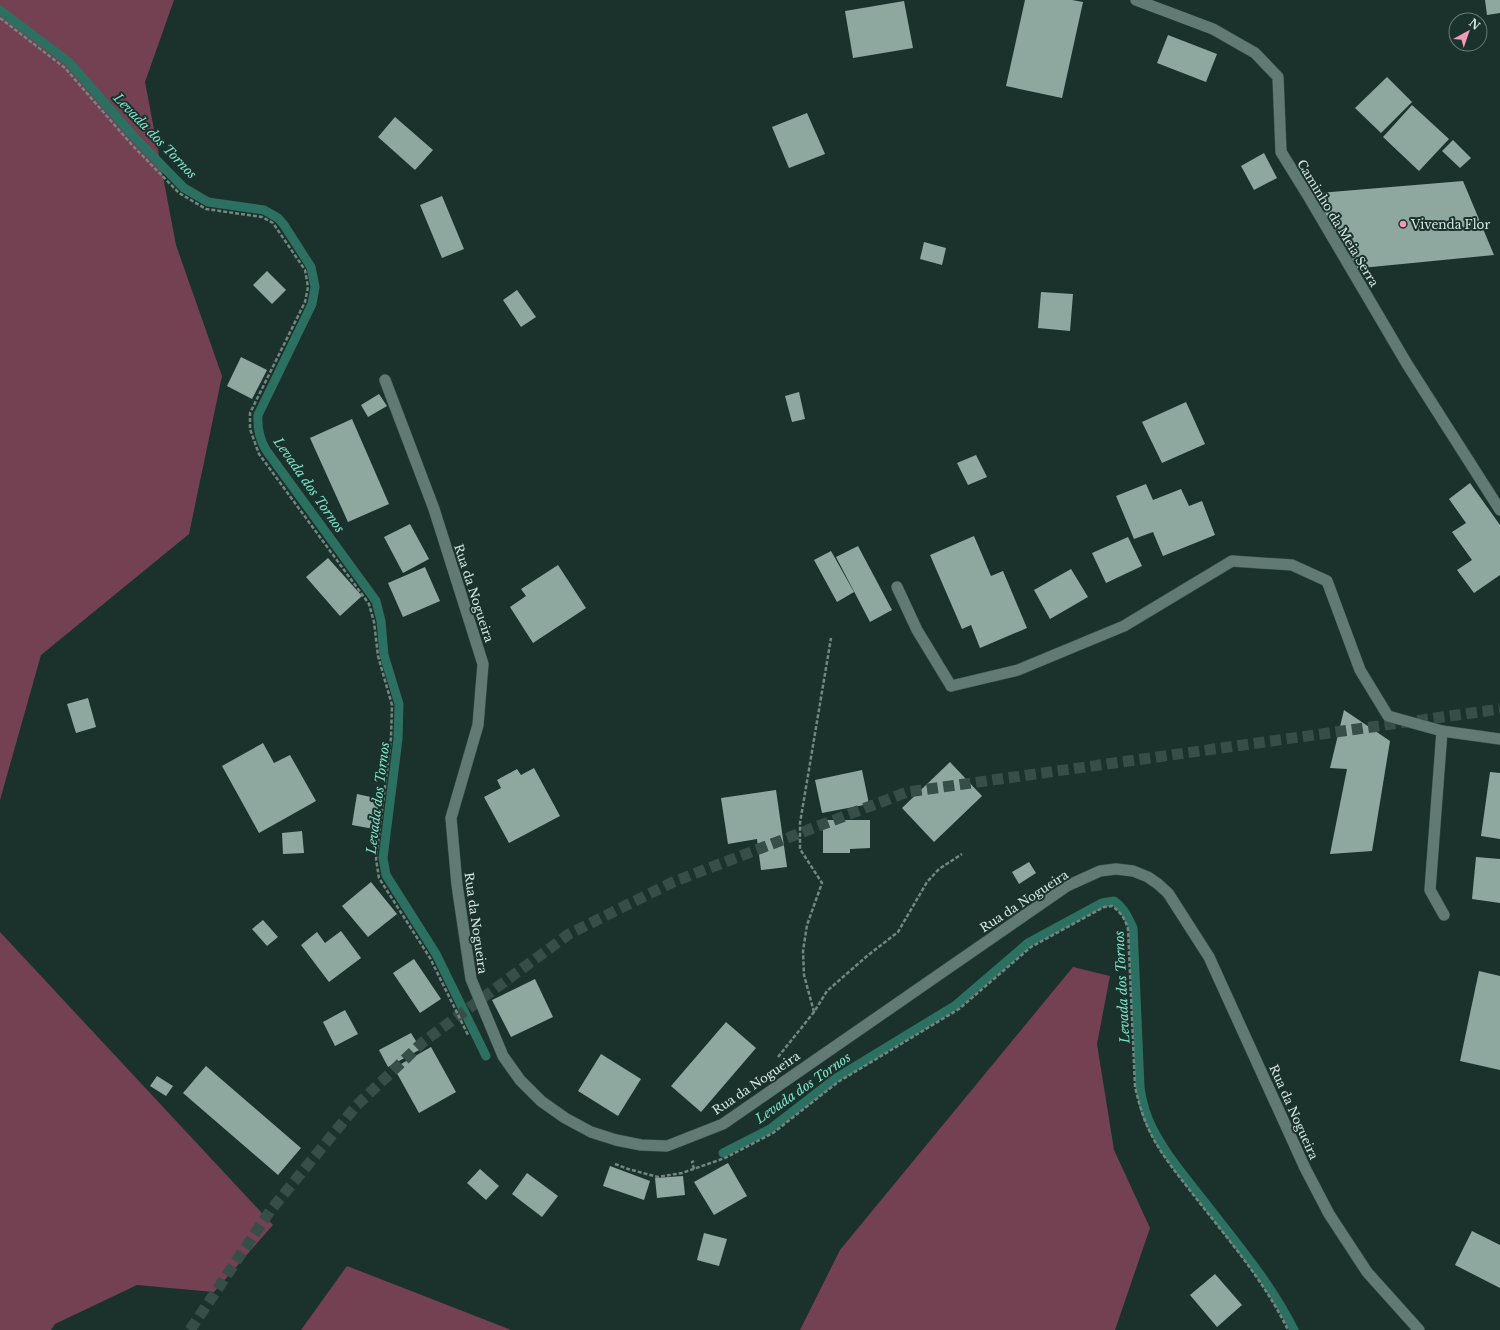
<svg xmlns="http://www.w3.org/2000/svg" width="1500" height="1330" viewBox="0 0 1500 1330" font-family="'Libre Baskerville',serif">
  <rect width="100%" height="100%" fill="#1b322c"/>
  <g fill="#744152">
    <polygon points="0,0 174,0 145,82 176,245 222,376 189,534 41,655 0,800"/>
    <polygon points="0,932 273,1225 214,1292 137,1285 55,1324 51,1330 0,1330"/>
    <polygon points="1073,967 1110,976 1097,1044 1114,1150 1150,1228 1115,1330 800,1330 840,1250"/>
    <polygon points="347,1266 511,1330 301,1330"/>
  </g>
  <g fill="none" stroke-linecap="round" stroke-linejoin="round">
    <g stroke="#2c7061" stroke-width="9">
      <path d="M0 10 69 62 137 140 184 188 208 202 264 210 278 218 284 225 311 267 315 287 312 304 258 415C257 428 259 438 266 450L376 601 381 621 384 655 399 704 398 739 383 858 386 875 436 954 486 1056"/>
      <path d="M723 1153 770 1129 836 1078 956 1005 1028 943 1102 903 1114 901C1124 908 1128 917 1133 928L1140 1087C1141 1095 1143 1103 1145 1110 1155 1143 1186 1178 1207 1205 1238 1245 1271 1284 1294 1330"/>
    </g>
  </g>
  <g fill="#8ea8a0">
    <polygon points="1025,0 1072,0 1083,2 1062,98 1006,86"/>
    <polygon points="1485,0 1500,0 1500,13 1487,15"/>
    <polygon points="904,1 913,48 853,58 845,11"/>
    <polygon points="1168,35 1217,54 1206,82 1157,63"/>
    <polygon points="1387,77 1412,102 1381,133 1355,108"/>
    <polygon points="1412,105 1449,139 1419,171 1383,137"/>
    <polygon points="807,113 825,154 789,168 772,127"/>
    <polygon points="395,117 433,150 415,170 378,137"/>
    <polygon points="1453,140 1471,158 1460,168 1442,151"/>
    <polygon points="1264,153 1277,178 1254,190 1241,166"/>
    <polygon points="1463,181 1494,255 1351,269 1307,194"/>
    <polygon points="442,196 464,249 442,258 420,205"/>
    <polygon points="924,242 946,248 942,265 920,259"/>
    <polygon points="267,271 286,290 272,304 253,285"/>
    <polygon points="517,290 536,317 521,327 503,300"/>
    <polygon points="1041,292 1073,294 1070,331 1038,328"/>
    <polygon points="241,357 267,370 252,399 227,386"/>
    <polygon points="799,392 805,419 792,422 785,396"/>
    <polygon points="379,394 387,406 368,417 361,405"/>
    <polygon points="1186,402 1205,444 1162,463 1142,422"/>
    <polygon points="352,419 389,504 348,522 310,438"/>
    <polygon points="976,455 987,477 968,485 957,463"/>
    <polygon points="1470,483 1500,525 1500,575 1474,593 1457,570 1472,560 1452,532 1466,523 1449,499"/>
    <polygon points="1146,484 1153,500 1181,489 1189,506 1202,501 1215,535 1163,556 1153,532 1134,539 1116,496"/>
    <polygon points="410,524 429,559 403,573 384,537"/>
    <polygon points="974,536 991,576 1003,571 1027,628 980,648 971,625 962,629 930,555"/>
    <polygon points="1128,537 1142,566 1106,583 1092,553"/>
    <polygon points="858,546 892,610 870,622 836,557"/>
    <polygon points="831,551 854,592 837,602 814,560"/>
    <polygon points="328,558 362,596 340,616 306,577"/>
    <polygon points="558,565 586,608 533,643 510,607 526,596 521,589"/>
    <polygon points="425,567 440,601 403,617 388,583"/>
    <polygon points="1071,569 1088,597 1050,619 1034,590"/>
    <polygon points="88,698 96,727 76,733 67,704"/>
    <polygon points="1344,710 1390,741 1372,851 1330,854 1347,769 1330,768"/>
    <polygon points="263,743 274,763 290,755 316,801 259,833 222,766"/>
    <polygon points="950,762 982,796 934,842 902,808"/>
    <polygon points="534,768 560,816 509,843 484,797 501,788 497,780 517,769 521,775"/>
    <polygon points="862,770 869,804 822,813 815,780"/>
    <polygon points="1490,772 1500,773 1500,839 1481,836"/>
    <polygon points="776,790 787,867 761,870 757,839 728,844 721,798"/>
    <polygon points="357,794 380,799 374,829 352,825"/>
    <polygon points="823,820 870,820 870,848 850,849 850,853 823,853"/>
    <polygon points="302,831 304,853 283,854 282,833"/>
    <polygon points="1476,857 1500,859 1500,903 1472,899"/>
    <polygon points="1029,862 1036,873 1019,884 1012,872"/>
    <polygon points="371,882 397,914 368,937 342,906"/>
    <polygon points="263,920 278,937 267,946 252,929"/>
    <polygon points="341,931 361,958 329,982 301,945 317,932 325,943"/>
    <polygon points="414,959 441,999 420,1013 393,973"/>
    <polygon points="1479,971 1500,976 1500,1070 1460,1061"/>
    <polygon points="535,979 553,1017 511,1037 492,1000"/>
    <polygon points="345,1010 358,1034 335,1046 323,1022"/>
    <polygon points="726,1022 756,1048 701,1112 671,1086"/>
    <polygon points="411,1033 421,1049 388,1067 379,1050"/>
    <polygon points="431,1047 456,1092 419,1113 394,1068"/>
    <polygon points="601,1054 641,1079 618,1116 578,1091"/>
    <polygon points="206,1066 301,1148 278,1175 183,1093"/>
    <polygon points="157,1076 173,1086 166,1096 150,1086"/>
    <polygon points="728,1163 747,1196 714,1215 694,1182"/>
    <polygon points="610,1166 650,1181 644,1200 603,1186"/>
    <polygon points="480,1169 499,1186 486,1200 467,1183"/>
    <polygon points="527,1173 558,1196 542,1217 512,1194"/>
    <polygon points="683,1176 685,1195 657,1198 655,1178"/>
    <polygon points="1472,1231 1500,1245 1500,1288 1455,1265"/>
    <polygon points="704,1233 727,1239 719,1266 697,1260"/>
    <polygon points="1215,1274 1242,1305 1217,1327 1190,1295"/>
  </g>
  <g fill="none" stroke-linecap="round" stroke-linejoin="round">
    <polyline stroke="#374d47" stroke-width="11" stroke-dasharray="11 5.5" stroke-linecap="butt" points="190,1330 270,1211 356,1106 423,1042 569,934 673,882 907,792 1500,709"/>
    <defs>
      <g id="service">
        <polyline points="897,587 917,630 951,686"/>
        <polyline points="1442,731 1430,890 1444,915"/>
      </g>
      <g id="minor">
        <polyline points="1136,0 1213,29 1255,53 1278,77 1281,152 1307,194 1407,364 1500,510"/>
        <polyline points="385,380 434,509 483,664 478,725 451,818 457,885 471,979 503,1056 520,1080 541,1101 565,1118 591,1132 616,1140 641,1145 667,1146 723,1124 1067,886 1100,871 1116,869 1133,871 1148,877 1158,884 1168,893 1209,957 1305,1168 1329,1214 1367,1272 1419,1330"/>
        <polyline points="951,686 1018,670 1124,626 1232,561 1292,565 1327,581 1360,670 1388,716 1442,731 1500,739"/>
      </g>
    </defs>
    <use href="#service" stroke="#3a4f4a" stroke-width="12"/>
    <use href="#minor" stroke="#3a4f4a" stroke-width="12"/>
    <g stroke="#738580" stroke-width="2.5" stroke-dasharray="4 2" stroke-linecap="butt">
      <polyline points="0,18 65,68 132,145 179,193 206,209 262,217 273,223 305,270 308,287 305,302 250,413 250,429 259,454 369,604 374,622 378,656 392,705 391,738 376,859 379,878 430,958 468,1035"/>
      <polyline points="814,1012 804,975 803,951 807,925 822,883 800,849 800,823 831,638"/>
      <polyline points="778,1057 814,1012 827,991 867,956 898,932 927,882 939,869 962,854"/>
      <path d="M615 1164 628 1169 658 1177 682 1173 725 1158 773 1133 838 1082 959 1009 1031 947 1104 907 1112 906C1121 912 1125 919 1128 929L1135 1087C1139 1104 1144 1121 1152 1136 1163 1157 1178 1175 1192 1193 1226 1237 1264 1280 1288 1330"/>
      <polyline points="694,1169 692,1162 694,1161"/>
    </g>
    <use href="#service" stroke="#617a73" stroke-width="11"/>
    <use href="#minor" stroke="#617a73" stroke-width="11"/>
  </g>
  <circle fill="#f09ab5" stroke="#1b322c" stroke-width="1.5" cx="1403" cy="224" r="4"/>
  <g text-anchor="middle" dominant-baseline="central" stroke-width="4" stroke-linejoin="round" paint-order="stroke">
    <g font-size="12" fill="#d8e6e2" stroke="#1b322c">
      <text transform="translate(1338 223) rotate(59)">Caminho da Meia Serra</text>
      <text transform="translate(474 593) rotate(72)">Rua da Nogueira</text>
      <text transform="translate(1024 901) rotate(-33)">Rua da Nogueira</text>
      <text transform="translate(476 923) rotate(82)">Rua da Nogueira</text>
      <text transform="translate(756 1083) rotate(-34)">Rua da Nogueira</text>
      <text transform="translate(1294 1112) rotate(66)">Rua da Nogueira</text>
    </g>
    <g font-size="12" fill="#d8e6e2" stroke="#1b322c" text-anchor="start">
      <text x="1411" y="224">Vivenda Flor</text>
    </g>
    <g font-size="13" font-style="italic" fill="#7fe5cc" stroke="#1b322c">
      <text transform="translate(155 136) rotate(46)">Levada dos Tornos</text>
      <text transform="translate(309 485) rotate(55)">Levada dos Tornos</text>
      <text transform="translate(378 798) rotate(-83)">Levada dos Tornos</text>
      <text transform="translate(1122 987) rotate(-93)">Levada dos Tornos</text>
      <text transform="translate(803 1088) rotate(-35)">Levada dos Tornos</text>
    </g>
  </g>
  <g transform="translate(1468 32) rotate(40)"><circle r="19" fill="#1b322c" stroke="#677a75"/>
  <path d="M0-3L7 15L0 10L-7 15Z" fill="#f09ab5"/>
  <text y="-6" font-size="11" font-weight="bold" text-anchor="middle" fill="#d8e6e2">N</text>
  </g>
</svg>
